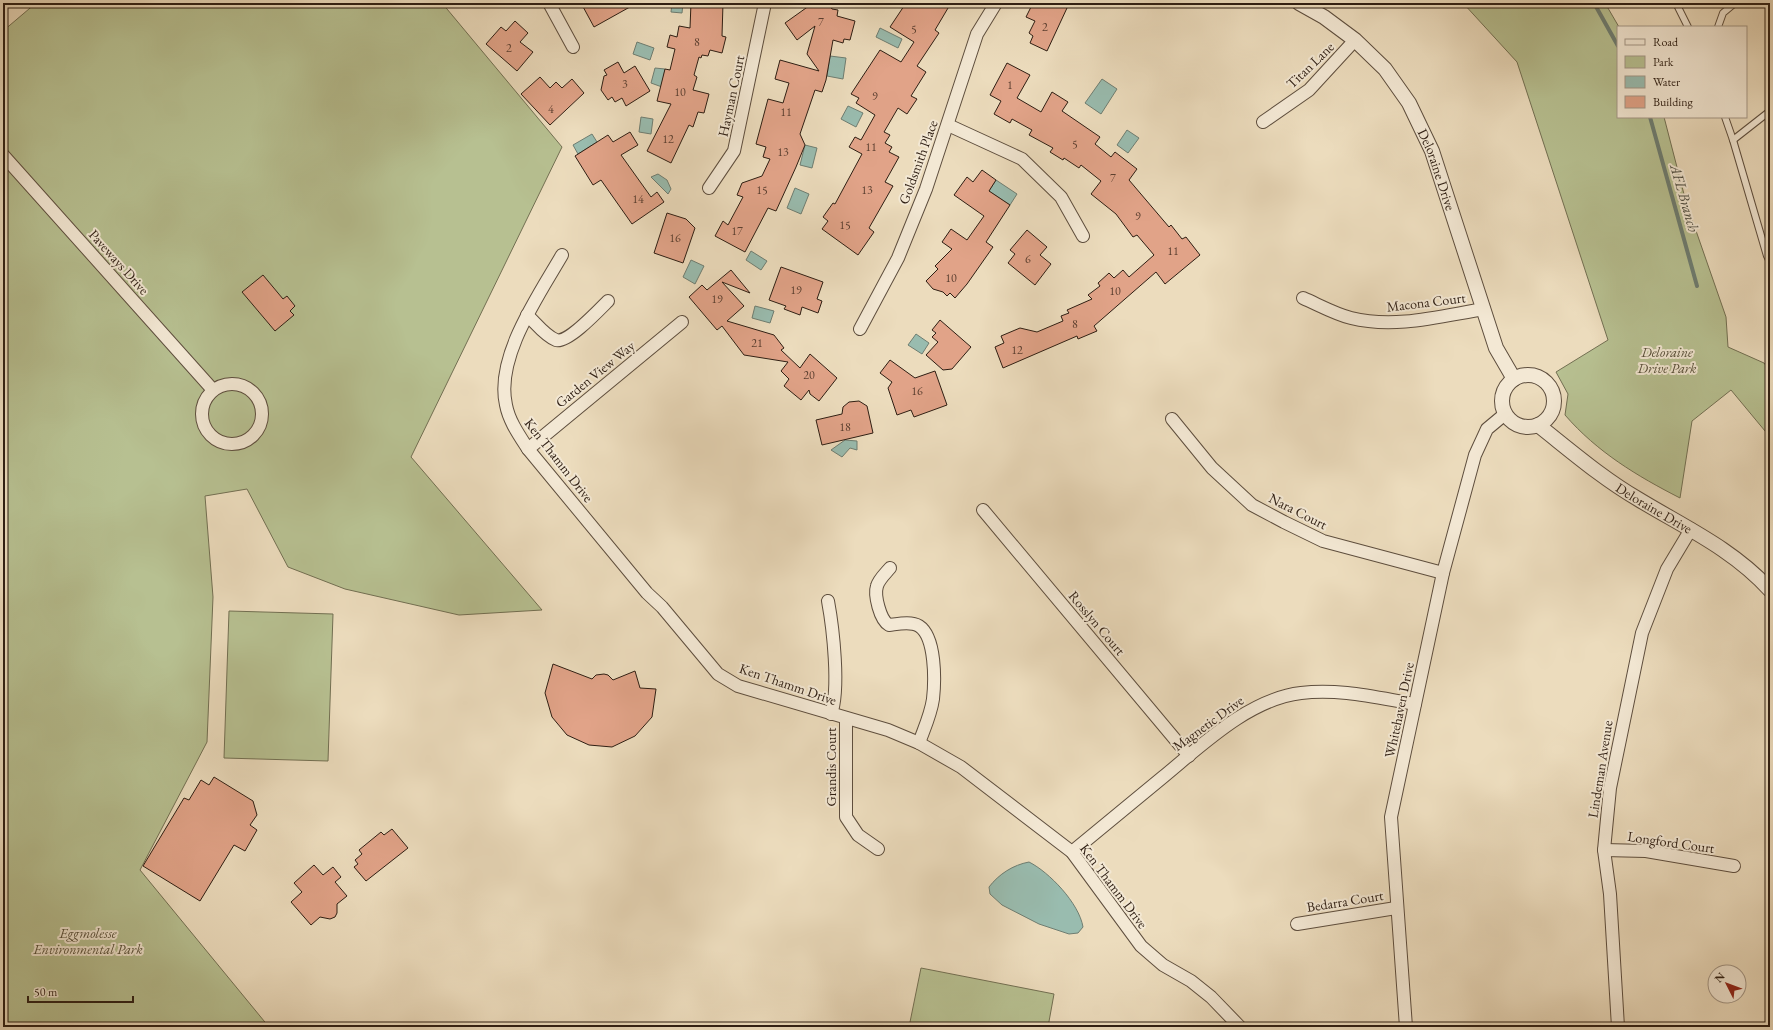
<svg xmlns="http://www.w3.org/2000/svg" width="1773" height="1030" viewBox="0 0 1773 1030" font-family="'EB Garamond',serif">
  <rect width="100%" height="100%" fill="#ecdcbd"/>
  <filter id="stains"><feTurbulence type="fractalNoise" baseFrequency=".005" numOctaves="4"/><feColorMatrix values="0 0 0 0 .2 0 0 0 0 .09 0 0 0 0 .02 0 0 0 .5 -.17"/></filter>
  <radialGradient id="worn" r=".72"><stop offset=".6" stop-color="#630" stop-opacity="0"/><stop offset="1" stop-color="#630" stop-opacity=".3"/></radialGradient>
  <g fill="#b7c091" stroke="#726f52">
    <polygon points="36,3 442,3 562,147 411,457 542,610 459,615 345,589 288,567 247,489 205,496 213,597 207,742 140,870 269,1027 3,1027 3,31"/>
    <path d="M1463 3H1605L1619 27 1618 117H1664L1686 202 1726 317 1728 347 1764 363 1770 371V437L1731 390 1692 421 1680 498C1637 476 1597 452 1565 415L1568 394 1556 372 1608 340 1517 62Z"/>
    <polygon points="229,611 333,614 328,761 224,758"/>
    <polygon points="921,968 1054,994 1048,1027 909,1027"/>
  </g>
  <g fill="#99bcaf" stroke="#6e7d71">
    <polygon points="672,3 683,3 682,13 671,12"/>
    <polygon points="880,28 902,39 898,48 876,37"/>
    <polygon points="637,42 654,48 650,60 633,54"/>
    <polygon points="830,56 846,58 843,79 827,76"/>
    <polygon points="655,68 665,69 662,87 651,83"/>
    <polygon points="1102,79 1117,89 1101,114 1085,103"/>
    <polygon points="848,106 863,113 856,127 841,119"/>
    <polygon points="641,117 653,119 651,134 639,132"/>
    <polygon points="1127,130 1139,138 1128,153 1117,145"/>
    <polygon points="592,134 597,142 578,154 573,145"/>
    <polygon points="805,145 817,148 812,168 800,165"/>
    <polygon points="658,174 667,180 671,189 668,194 651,177"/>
    <polygon points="996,180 1017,194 1010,205 989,191"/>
    <polygon points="795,188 809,194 801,214 787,208"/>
    <polygon points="751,251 767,261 761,270 746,260"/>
    <polygon points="691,260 704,266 695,284 683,277"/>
    <polygon points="755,306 774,311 770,323 752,318"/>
    <polygon points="916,334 929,343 922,354 908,345"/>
    <polygon points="845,440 857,441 857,450 850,448 842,457 831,450"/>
    <path d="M1029 862C1049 872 1079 903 1083 927L1078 933 1069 934 1039 924 1002 905 990 894 989 887C999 874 1013 865 1029 862Z"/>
  </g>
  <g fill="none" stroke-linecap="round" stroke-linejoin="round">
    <g stroke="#6e7d71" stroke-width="4">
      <polyline points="1594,3 1618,46"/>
      <polyline points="1650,117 1697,286"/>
    </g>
  </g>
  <g fill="#e1a388" stroke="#2e1e13">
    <polygon points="581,3 637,3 594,27"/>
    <polygon points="691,3 723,3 722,36 726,37 722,53 710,50 708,56 702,55 701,58 699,57 694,75 697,77 693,90 709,94 704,113 698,112 693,127 689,125 671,163 647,151 671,104 657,101 665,69 670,70 675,49 667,47 670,35 677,37 679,26 690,28"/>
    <polygon points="813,3 828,3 832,9 838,10 837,16 855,21 850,40 844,39 843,43 833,40 826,80 822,92 815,90 800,134 805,145 796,167 776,211 768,208 745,252 715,236 723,221 728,225 743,197 737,195 742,183 762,176 770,159 763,157 766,147 756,144 768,99 783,103 789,83 775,79 780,60 819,71 807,54 815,26 797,40 785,23"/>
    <polygon points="906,3 951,3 935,30 939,33 917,66 926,72 911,96 917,99 907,114 898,108 884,132 890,135 885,143 892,147 889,152 899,157 885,182 893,186 869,228 874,232 858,255 822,229 828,221 823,217 833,203 835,204 862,154 849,147 855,137 861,140 875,115 856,103 859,98 851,94 880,50 901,62 914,42 890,27"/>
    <polygon points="1033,3 1055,3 1067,8 1047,51 1030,43 1033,36 1029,33 1035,21 1026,17"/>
    <polygon points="515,21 528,33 520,42 533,52 517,71 486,44 501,27 506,31"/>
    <polygon points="618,62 624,73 635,66 650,91 626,106 622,98 615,102 612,97 608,100 601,90 604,76 607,75 604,70"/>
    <polygon points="1007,63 1030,75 1017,98 1041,112 1052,92 1068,102 1062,111 1100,137 1095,144 1111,157 1115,152 1137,169 1129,180 1169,227 1171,225 1182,239 1186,237 1200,255 1165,284 1156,272 1094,326 1097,331 1078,339 1077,336 1003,368 995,347 1004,343 1001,336 1020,328 1037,332 1063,321 1061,316 1069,313 1067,310 1092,299 1088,295 1100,286 1098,283 1109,273 1114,278 1123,270 1129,277 1154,255 1137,235 1133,237 1116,214 1091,194 1101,181 1081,165 1079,168 1064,158 1063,160 1050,152 1053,148 1029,135 1032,130 1012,119 1010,123 994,114 1001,101 990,95"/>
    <polygon points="540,77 550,88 556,82 562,88 572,79 584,93 550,125 521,94"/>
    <polygon points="630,132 638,145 621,155 651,197 657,192 664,202 632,224 601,180 593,185 575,156 608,135 613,142"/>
    <polygon points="982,170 996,180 989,191 1010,205 986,242 993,247 967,284 955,298 950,293 947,296 943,292 933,289 926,281 938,269 935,266 952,249 942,242 951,229 967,240 984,216 954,195 967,177 973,182"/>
    <polygon points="667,213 686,219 695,228 683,263 654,253"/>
    <polygon points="1027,230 1047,247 1040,255 1051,264 1035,285 1008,263 1015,254 1010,250"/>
    <polygon points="781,267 823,282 817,299 822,301 818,313 802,307 800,315 784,309 786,306 769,300"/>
    <polygon points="731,270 750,293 722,282 744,306 727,321 774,335 784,348 781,350 800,368 810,354 837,378 819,401 810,394 809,390 801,400 784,386 789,379 781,371 788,362 744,355 722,326 717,330 689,297 702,285 707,290"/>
    <polygon points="263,275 283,299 287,296 295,306 290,311 294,315 275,331 242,292"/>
    <polygon points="940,320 971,347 952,369 943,370 926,355 938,342 932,337 936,333 932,330"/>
    <polygon points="890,360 915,378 935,371 947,405 914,417 911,410 897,415 888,388 892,382 880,373"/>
    <polygon points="859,401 867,406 873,433 822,445 816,420 842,414 843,407 849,402"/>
    <polygon points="553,664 592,679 596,675 604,674 608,675 613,680 635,671 640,688 656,689 652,717 635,736 612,747 589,745 567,735 552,717 545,693"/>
    <polygon points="214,777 253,801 257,815 250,825 257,830 245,851 234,845 200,901 143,866 184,798 189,800 201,780 209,785"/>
    <polygon points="392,829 408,848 366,881 354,867 358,864 355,860 362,854 359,850 381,832 384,835"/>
    <polygon points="314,865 323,875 333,867 341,877 335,882 347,896 337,904 337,913 335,917 330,919 320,917 311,925 291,902 302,892 294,883"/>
  </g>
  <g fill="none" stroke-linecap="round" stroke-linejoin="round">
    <defs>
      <g id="service">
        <polyline points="1676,3 1688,27"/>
        <polyline points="1718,27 1723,13 1735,3"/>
        <polyline points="1725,117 1733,140 1767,256 1770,262"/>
        <polyline points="1733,140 1770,111"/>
      </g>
      <g id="minor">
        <polyline points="549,3 573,47"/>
        <polyline points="1263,122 1309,90 1355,40"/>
        <polyline points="948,125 1022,159 1061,197 1083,236"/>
        <polyline points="3,155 213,390"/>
        <polyline points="709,188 734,151 765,3"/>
        <path d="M562 255C539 295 495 357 506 405 509 421 519 435 528 449L647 593 662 607 718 674 738 686 888 730 919 743 961 767 1072 852 1141 946 1163 965 1191 981 1211 997 1240 1027"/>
        <path d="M1303 298C1319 305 1335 314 1351 318 1395 329 1441 316 1484 309"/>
        <path d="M527 315C535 322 545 336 556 340 567 344 599 310 608 301"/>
        <polyline points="860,329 898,258 926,189 977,34 996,3"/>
        <circle cx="232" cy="414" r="30"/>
        <polyline points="1172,419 1212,468 1252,505 1284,522 1323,541 1443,573"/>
        <polyline points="528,449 682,322"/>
        <polyline points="983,510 1189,756"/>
        <path d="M890 568C886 573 879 579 877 586 874 595 880 620 889 625 898 624 911 621 919 626 936 637 935 681 933 699 931 714 924 729 919 743"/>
        <path d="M828 601C833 628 840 689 831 714"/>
        <polyline points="846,719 846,817 858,835 878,849"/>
        <polyline points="1604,850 1646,851 1734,866"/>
        <path d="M1072 852C1102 827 1133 802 1163 777 1202 745 1249 699 1301 693 1339 688 1378 698 1415 704"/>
        <polyline points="1297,924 1396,908"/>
        <polyline points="1406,1027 1391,817 1443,573 1475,455 1487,429 1505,414"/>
        <polyline points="1618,1027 1610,894 1604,850 1610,788 1642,633 1667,569 1691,529"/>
      </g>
      <g id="tertiary">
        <path id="s1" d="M1299 3 1324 17 1355 40 1385 69 1409 103 1432 151 1496 348 1514 379"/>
        <circle cx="1528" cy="401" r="26"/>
        <path id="s2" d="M1538 425C1571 451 1602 478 1638 499 1684 527 1733 549 1770 590"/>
      </g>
    </defs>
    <use href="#service" stroke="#5e4e3e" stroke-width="8"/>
    <use href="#minor" stroke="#5e4e3e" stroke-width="14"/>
    <use href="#tertiary" stroke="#5e4e3e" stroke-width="16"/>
    <use href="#service" stroke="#f3e8d4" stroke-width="6"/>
    <use href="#minor" stroke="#f3e8d4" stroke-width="12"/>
    <use href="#tertiary" stroke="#f3e8d4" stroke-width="14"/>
  </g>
  <g text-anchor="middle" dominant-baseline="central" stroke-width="4" stroke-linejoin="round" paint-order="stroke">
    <g font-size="12" fill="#5b3f30">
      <text x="821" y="22">7</text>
      <text x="1045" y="27">2</text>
      <text x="914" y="29">5</text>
      <text x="697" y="42">8</text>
      <text x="509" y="48">2</text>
      <text x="625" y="84">3</text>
      <text x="1010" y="85">1</text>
      <text x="680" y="92">10</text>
      <text x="875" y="96">9</text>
      <text x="551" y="109">4</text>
      <text x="786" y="112">11</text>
      <text x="668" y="139">12</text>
      <text x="1075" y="144">5</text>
      <text x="871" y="147">11</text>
      <text x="783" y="152">13</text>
      <text x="1113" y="178">7</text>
      <text x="762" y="190">15</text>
      <text x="867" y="190">13</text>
      <text x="638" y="199">14</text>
      <text x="1138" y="216">9</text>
      <text x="845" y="225">15</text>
      <text x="737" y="231">17</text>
      <text x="675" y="238">16</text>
      <text x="1173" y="251">11</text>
      <text x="1028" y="259">6</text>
      <text x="951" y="278">10</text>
      <text x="796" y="290">19</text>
      <text x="1115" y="291">10</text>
      <text x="717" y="299">19</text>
      <text x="1075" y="324">8</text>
      <text x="757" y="343">21</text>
      <text x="1017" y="350">12</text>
      <text x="809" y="375">20</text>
      <text x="917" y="391">16</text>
      <text x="845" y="427">18</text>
    </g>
    <g font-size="14" fill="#2e1e13" stroke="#f3e8d4">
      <text transform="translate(1310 65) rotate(-44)">Titan Lane</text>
      <text transform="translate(731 96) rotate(-78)">Hayman Court</text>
      <text transform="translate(918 162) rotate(-70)">Goldsmith Place</text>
      <text stroke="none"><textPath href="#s1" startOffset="223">Deloraine Drive</textPath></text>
      <text transform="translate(119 262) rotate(48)">Paveways Drive</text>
      <text transform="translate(1426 302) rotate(-7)">Macona Court</text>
      <text transform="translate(595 374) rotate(-39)">Garden View Way</text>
      <text transform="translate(559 460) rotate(52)">Ken Thamm Drive</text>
      <text stroke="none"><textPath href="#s2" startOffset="143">Deloraine Drive</textPath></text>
      <text transform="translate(1298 511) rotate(27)">Nara Court</text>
      <text transform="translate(1097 623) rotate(50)">Rosslyn Court</text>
      <text transform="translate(788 684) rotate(19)">Ken Thamm Drive</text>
      <text transform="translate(1399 710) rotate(-78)">Whitehaven Drive</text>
      <text transform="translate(1208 723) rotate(-36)">Magnetic Drive</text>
      <text transform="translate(831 767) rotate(-90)">Grandis Court</text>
      <text transform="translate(1600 769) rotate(-81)">Lindeman Avenue</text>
      <text transform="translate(1671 842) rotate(8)">Longford Court</text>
      <text transform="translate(1114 886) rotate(53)">Ken Thamm Drive</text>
      <text transform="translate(1345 901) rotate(-9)">Bedarra Court</text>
    </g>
    <g font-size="14" font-style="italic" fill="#574f39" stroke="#f3e8d4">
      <text x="1667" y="352">Deloraine<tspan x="1667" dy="16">Drive Park</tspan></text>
      <text x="88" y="933">Eggmolesse<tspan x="88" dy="16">Environmental Park</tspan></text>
    </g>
    <g font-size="15" font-style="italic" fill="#4e4d42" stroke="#f3e8d4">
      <text transform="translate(1685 198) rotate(74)">AFL Branch</text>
    </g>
  </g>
  <rect width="1773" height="1030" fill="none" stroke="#ecdcbd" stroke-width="16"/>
  <rect x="4" y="4" width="1765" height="1022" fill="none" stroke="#2e1e13" stroke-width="2"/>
  <rect x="8" y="8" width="1757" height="1014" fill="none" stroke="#2e1e13"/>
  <rect x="1617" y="26" width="130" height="92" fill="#f3e8d4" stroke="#a49787"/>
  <rect x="1625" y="39" width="20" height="6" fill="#f3e8d4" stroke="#a49787"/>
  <text x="1653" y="46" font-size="12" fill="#2e1e13">Road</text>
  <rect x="1625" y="56" width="20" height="12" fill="#b7c091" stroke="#a49787"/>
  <text x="1653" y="66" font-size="12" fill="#2e1e13">Park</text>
  <rect x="1625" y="76" width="20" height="12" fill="#99bcaf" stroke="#a49787"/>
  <text x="1653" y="86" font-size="12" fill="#2e1e13">Water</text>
  <rect x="1625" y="96" width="20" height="12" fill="#e1a388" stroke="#a49787"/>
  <text x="1653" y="106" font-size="12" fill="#2e1e13">Building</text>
  <g transform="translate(1727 984) rotate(312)"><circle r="19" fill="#f3e8d4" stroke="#a49787"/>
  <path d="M0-3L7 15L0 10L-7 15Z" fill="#8f2418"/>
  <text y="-6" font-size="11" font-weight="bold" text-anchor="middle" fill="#2e1e13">N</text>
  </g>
  <path d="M28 996v6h105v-6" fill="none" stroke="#2e1e13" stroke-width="2"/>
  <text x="34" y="996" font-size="12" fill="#2e1e13" stroke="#f3e8d4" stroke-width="3" paint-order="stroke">50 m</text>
  <rect width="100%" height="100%" filter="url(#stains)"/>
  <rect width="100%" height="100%" fill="url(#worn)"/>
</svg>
